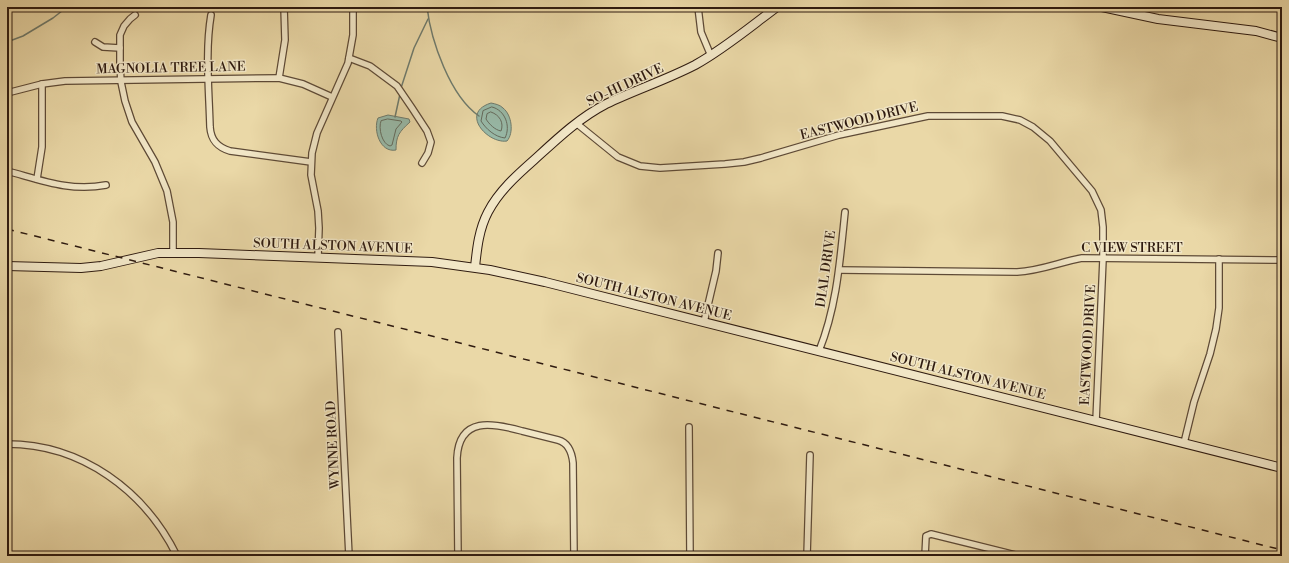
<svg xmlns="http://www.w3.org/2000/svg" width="1289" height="563" viewBox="0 0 1289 563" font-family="'Libre Bodoni',serif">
  <rect width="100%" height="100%" fill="#ead8a7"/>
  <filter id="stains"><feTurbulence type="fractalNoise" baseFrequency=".005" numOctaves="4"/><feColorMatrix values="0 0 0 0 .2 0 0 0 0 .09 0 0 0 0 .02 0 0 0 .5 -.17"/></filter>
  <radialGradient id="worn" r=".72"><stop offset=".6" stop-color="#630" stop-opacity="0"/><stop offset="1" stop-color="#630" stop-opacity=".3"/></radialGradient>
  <g fill="#98baa9" stroke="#6e7a6c">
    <path d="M491 103C496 104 500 105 503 108 512 115 514 133 507 141 488 144 459 113 491 103Z"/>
    <path d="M388 115 409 119 410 122C399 132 396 136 396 150 380 153 373 130 378 118Z"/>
  </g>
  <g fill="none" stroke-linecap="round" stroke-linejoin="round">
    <g stroke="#646a5c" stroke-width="1">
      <path d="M492 107C505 110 511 126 505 138 495 137 486 129 481 121L483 111Z"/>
      <path d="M491 112C500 115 504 123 501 131 495 130 489 124 486 119L487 114Z"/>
      <path d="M388 119 401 121 402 122 396 129 392 145 390 146C382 144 378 128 381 121Z"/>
    </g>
    <g stroke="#6e7a6c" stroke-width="1.5">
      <path d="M427 7C431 41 450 96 479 116"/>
      <polyline points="7,42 23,36 53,18 67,7"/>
      <polyline points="401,88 414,48 428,19"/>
      <polyline points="395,117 400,94"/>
    </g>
    <defs>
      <g id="street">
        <polyline points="698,7 701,32 711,56"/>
        <polyline points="135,15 130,19 124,26 120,35 120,65 121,82 125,101 132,122 155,162 167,191 173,222 173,252"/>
        <path d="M211 15C205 51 209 90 210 127 211 140 217 147 230 151L311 162"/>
        <polyline points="95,42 103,47 120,48"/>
        <polyline points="349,58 370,66 397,86 412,108 427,131 431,142 428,153 422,163"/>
        <polyline points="279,78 285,40 284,7"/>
        <polyline points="7,93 42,84 65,81 279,78 303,84 332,97"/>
        <polyline points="576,123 618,157 640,166 660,168 725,164 744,162 761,158 839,135 928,116 1002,116 1020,120 1033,127 1050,141 1092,191 1101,210 1103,227 1103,259 1096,421"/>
        <path d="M7 171C41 180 70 192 106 185"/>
        <polyline points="37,179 42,147 42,84"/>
        <polyline points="318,257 319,228 318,211 311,175 312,153 317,133 348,63 353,35 353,7"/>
        <path d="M839 270 1017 272C1040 271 1060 262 1082 258L1282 260"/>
        <polyline points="704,322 716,271 718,253"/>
        <polyline points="338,332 349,556"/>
        <path d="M819 351C837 306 840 260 845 212"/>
        <polyline points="689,427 690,556"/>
        <polyline points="1184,443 1194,402 1210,354 1216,329 1219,308 1219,259"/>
        <path d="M7 444C82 444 145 491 177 556"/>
        <path d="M458 556 457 458C459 416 493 423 522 431 534 434 546 437 558 440 569 443 572 453 573 463L574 556"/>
        <polyline points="807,556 810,455"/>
        <polyline points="925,556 926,536 931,534 1020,556"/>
      </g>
      <g id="secondary">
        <polyline points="1102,7 1158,19 1256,31 1282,38"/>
        <polyline points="7,266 81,268 101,266 158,253 199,253 432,262 490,270 545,282 1282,468"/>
        <path d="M475 267C477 248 479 229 488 212 499 191 517 175 534 160 557 139 579 118 606 104 635 90 666 80 695 65 724 49 750 27 777 7"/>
      </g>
    </defs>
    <use href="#street" stroke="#5e4a36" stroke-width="8"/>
    <use href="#secondary" stroke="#2f1b10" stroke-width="10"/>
    <use href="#street" stroke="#f1e6c6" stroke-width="5.5"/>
    <use href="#secondary" stroke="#f1e6c6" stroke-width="8"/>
    <polyline stroke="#2f1b10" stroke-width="1.5" stroke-dasharray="7 7" stroke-linecap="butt" points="7,229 1282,550"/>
  </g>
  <g text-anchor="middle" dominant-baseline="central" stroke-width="3" stroke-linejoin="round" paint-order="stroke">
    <g font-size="13" fill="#2f1b10" stroke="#f1e6c6">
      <text transform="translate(171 68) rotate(-1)">MAGNOLIA TREE LANE</text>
      <text transform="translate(625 85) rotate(-25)">SO-HI DRIVE</text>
      <text transform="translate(859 121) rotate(-14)">EASTWOOD DRIVE</text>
      <text transform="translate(333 246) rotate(2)">SOUTH ALSTON AVENUE</text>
      <text x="1132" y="248">C VIEW STREET</text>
      <text transform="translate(826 269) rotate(-82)">DIAL DRIVE</text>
      <text transform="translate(654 297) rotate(14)">SOUTH ALSTON AVENUE</text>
      <text transform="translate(1088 345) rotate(-87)">EASTWOOD DRIVE</text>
      <text transform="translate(968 376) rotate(14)">SOUTH ALSTON AVENUE</text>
      <text transform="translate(333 445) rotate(-93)">WYNNE ROAD</text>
    </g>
  </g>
  <rect width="1289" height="563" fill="none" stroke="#ead8a7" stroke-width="24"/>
  <rect x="8" y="8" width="1273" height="547" fill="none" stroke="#2f1b10" stroke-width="2"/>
  <rect x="12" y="12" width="1265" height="539" fill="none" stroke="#2f1b10"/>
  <rect width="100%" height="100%" filter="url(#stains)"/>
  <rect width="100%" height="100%" fill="url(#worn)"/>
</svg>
